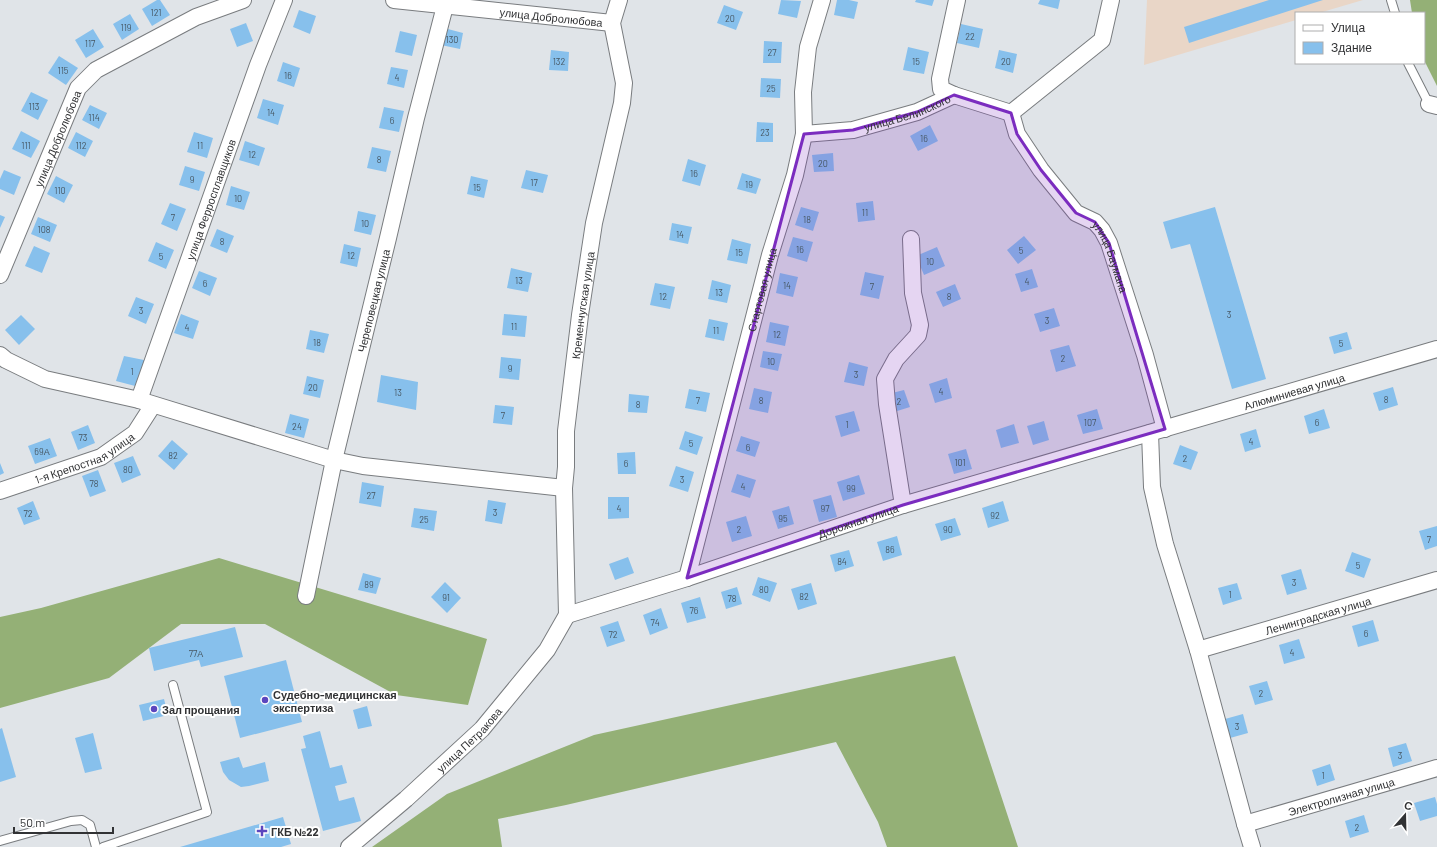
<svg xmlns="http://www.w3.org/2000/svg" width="1437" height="847" viewBox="0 0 1437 847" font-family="Barlow,sans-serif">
  <rect width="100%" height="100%" fill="#e0e4e8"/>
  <polygon fill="#e9d6c7" points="1147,0 1363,0 1319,13 1296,13 1296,20 1144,65"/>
  <g fill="#94b076">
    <polygon points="1410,0 1437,0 1437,86 1424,60 1424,13 1412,13"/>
    <polygon points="219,558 487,639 468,705 396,695 265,624 181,624 109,678 0,708 0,617 41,608"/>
    <polygon points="955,656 1018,847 887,847 878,822 836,742 566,805 498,819 502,847 372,847 447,794 594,735"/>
  </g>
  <g fill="#87c0ec">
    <polygon points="157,0 160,0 170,15 152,26 142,9"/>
    <polygon points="781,0 801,1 797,18 778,14"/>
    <polygon points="837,0 849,0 858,2 854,19 834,15"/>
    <polygon points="916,0 934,0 932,6 915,2"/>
    <polygon points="1040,0 1060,0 1058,9 1038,4"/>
    <polygon points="1269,0 1323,0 1189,43 1184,27"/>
    <polygon points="724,5 743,12 736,30 717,23"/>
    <polygon points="299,10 316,16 310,34 293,27"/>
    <polygon points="130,14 139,29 122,40 113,24"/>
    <polygon points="246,23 253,41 237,47 230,29"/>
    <polygon points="961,24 983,29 979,48 957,43"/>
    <polygon points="444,28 463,33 460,49 441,45"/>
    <polygon points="93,29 104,47 86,58 75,40"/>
    <polygon points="400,31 417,35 412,56 395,52"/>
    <polygon points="764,41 782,42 781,63 763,63"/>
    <polygon points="908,47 929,52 924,74 903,70"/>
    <polygon points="551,50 569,52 568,71 549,70"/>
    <polygon points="999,50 1017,54 1013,73 995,68"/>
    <polygon points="59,56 78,68 66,85 48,73"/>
    <polygon points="283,62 300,68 294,87 277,81"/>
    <polygon points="391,67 408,70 404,88 387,84"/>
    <polygon points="761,78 781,79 780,98 760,97"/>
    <polygon points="31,92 48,100 38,120 21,111"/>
    <polygon points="263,99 284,105 278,125 257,118"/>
    <polygon points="90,105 107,113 99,129 82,120"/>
    <polygon points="384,107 404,111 399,132 379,128"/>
    <polygon points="757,122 773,123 773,142 756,142"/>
    <polygon points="930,125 938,141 918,151 910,136"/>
    <polygon points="21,131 40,141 31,158 12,149"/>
    <polygon points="76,132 93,141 85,157 68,148"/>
    <polygon points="194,132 213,138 207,158 187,152"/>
    <polygon points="245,141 265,148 259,166 239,160"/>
    <polygon points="372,147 391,151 386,172 367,168"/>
    <polygon points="833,153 834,171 814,172 812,155"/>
    <polygon points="688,159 706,165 700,186 682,181"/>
    <polygon points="185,166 205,172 199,191 179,185"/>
    <polygon points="4,170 21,177 14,195 0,189 0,179"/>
    <polygon points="526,170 548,175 543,193 521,188"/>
    <polygon points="742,173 761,179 756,194 737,189"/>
    <polygon points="56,176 73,185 64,203 47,194"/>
    <polygon points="471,176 488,180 484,198 467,194"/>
    <polygon points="231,186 250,192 244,210 226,205"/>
    <polygon points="873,201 875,220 858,222 856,203"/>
    <polygon points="170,203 186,209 177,231 161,224"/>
    <polygon points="801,207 819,212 813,231 795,225"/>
    <polygon points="1215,207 1266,379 1232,389 1190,244 1171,249 1163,222"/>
    <polygon points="358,211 376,215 371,235 354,231"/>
    <polygon points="0,215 5,217 0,228"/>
    <polygon points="38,217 57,225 50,242 31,234"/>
    <polygon points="672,223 692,227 688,244 669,240"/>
    <polygon points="217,229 234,236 227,253 210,246"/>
    <polygon points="1024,236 1036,250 1018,264 1007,250"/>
    <polygon points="793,237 813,242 807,262 787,256"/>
    <polygon points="732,239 751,244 747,264 727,260"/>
    <polygon points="156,242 174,250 166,269 148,261"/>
    <polygon points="344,244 361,248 357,267 340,263"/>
    <polygon points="34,246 50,253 42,273 25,266"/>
    <polygon points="937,247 945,266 924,275 916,256"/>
    <polygon points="511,268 532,273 528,292 507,288"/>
    <polygon points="1032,269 1038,287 1021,292 1015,274"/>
    <polygon points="199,271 217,278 210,296 192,288"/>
    <polygon points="865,272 884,276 879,299 860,295"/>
    <polygon points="780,273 798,277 793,297 776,293"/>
    <polygon points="712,280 731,285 727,303 708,299"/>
    <polygon points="655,283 675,287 670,309 650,305"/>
    <polygon points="955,284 961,299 943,307 936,292"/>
    <polygon points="136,297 154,304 146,324 128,316"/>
    <polygon points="1054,308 1060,326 1040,332 1034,314"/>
    <polygon points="181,314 199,321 193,339 174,333"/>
    <polygon points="504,314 527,316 525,337 502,335"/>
    <polygon points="21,315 35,329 19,345 5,330"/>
    <polygon points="709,319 728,323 724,341 705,337"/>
    <polygon points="770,322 789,326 785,346 766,342"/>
    <polygon points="310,330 329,334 324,353 306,349"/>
    <polygon points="1347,332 1352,349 1334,354 1329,337"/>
    <polygon points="1069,345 1076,366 1056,372 1050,350"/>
    <polygon points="763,351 782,354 778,371 760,367"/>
    <polygon points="124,356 149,361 139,387 116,381"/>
    <polygon points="501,357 521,359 519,380 499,378"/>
    <polygon points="849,362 868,367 864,386 844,382"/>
    <polygon points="381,375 418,382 416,410 377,402"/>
    <polygon points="307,376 324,380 320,398 303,394"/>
    <polygon points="947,378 952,398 935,403 929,384"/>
    <polygon points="1393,387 1398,405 1379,411 1373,393"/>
    <polygon points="754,388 772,392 768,413 749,409"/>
    <polygon points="689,389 710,393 706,412 685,408"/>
    <polygon points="904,390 910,407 894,412 888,394"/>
    <polygon points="629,394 649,396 647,413 628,412"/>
    <polygon points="495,405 514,407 512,425 493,423"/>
    <polygon points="1097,409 1103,429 1083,434 1077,415"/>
    <polygon points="1324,409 1330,428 1309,434 1304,416"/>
    <polygon points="854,411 860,431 841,437 835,416"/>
    <polygon points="290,414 309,419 304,438 285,433"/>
    <polygon points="1044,421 1049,440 1033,445 1027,426"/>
    <polygon points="1014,424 1019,443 1001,448 996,430"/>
    <polygon points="88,425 95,443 78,450 71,432"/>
    <polygon points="1256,429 1261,447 1245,452 1240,434"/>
    <polygon points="685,431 703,437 697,455 679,449"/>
    <polygon points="741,436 760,442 755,457 736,451"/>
    <polygon points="50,438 57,456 35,464 28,446"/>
    <polygon points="172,440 188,454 174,470 158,456"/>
    <polygon points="1180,445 1198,452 1191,470 1173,464"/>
    <polygon points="966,449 972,469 954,474 948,454"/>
    <polygon points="635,452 636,474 618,474 617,453"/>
    <polygon points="133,456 141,475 122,483 114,463"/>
    <polygon points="0,463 4,473 0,475"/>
    <polygon points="676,466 694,472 688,492 669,486"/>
    <polygon points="98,470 106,491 90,497 82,476"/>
    <polygon points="737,474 756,480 750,498 731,492"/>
    <polygon points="859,475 865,494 843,501 837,482"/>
    <polygon points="362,482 384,486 381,507 359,503"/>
    <polygon points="831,495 837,517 819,522 813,500"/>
    <polygon points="608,497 629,497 629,518 608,519"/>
    <polygon points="488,500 506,503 502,524 485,521"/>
    <polygon points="33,501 40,519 24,525 17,508"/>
    <polygon points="1003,501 1009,521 988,528 982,508"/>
    <polygon points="789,506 794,524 778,529 772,511"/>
    <polygon points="414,508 437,511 434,531 411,527"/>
    <polygon points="746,516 752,536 732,542 726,522"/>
    <polygon points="955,518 961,535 941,541 935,524"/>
    <polygon points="1437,526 1437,546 1425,550 1419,531"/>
    <polygon points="897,536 902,555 883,561 877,542"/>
    <polygon points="849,550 854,566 835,572 830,555"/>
    <polygon points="1352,552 1371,559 1364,578 1345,571"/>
    <polygon points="628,557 634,573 615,580 609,564"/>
    <polygon points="1301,569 1307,589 1287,595 1281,575"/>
    <polygon points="363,573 381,578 376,594 358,590"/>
    <polygon points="758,577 777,583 770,602 752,595"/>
    <polygon points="445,582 461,598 447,613 431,597"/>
    <polygon points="811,583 817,604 798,610 791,589"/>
    <polygon points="1237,583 1242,599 1223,605 1218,588"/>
    <polygon points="737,587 742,604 726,609 721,592"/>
    <polygon points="700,597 706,618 687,623 681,603"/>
    <polygon points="661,608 668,628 650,635 643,615"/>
    <polygon points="1373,620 1379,641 1358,647 1352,626"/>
    <polygon points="618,621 625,641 607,647 600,627"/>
    <polygon points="235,627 243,657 201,667 199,660 154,671 149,648"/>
    <polygon points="1299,639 1305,658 1284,664 1279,645"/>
    <polygon points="286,660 302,722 240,738 224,676"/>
    <polygon points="1267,681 1273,700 1255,705 1249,686"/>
    <polygon points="164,699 168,715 143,721 139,705"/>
    <polygon points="367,706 372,726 358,729 353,710"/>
    <polygon points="1243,714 1248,733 1230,738 1225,719"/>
    <polygon points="2,728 16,777 0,782 0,729"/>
    <polygon points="320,731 330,768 342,765 347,783 335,786 339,801 354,797 361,821 323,831 301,749 306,748 303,736"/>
    <polygon points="93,733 102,769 85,773 75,738"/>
    <polygon points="1406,743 1412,761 1393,767 1388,748"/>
    <polygon points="239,757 243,768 265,762 269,781 249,786 241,787 229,780 223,772 220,762"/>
    <polygon points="1330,764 1335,780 1317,786 1312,770"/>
    <polygon points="1435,797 1437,804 1437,816 1420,821 1414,803"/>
    <polygon points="1364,815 1369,832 1350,838 1345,821"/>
    <polygon points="283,817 291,844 281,847 180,847"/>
  </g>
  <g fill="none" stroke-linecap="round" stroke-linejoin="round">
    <defs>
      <g id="lane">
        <polyline points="1391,0 1395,13"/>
        <polyline points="1408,63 1429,104"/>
        <polyline points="0,841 71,821 82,820 90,825 96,847"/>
        <polyline points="103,847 207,812 173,685"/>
      </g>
      <g id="street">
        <path id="s1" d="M394 0 612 23"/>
        <polyline points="954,95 1011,113 1102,40 1111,0"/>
        <polyline points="1429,104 1437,106"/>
        <path id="s2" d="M1011 113 1017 134 1041 170 1076 213 1095 222 1102 230 1109 243 1145 355 1165 429"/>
        <path id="s3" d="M804 134 853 130 917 112 954 95 941 89 940 79 957 0"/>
        <path id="s4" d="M0 275 78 88 96 70 196 17 243 0"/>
        <polyline points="0,355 6,360 45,379 139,400 334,460 363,466 564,488"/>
        <path id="s5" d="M139 400 258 65 284 0"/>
        <polyline points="1150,433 1152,487 1165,544 1198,650 1245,824 1252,847"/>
        <path id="s6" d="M0 491 101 457 135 433 153 405"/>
        <polyline points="903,505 887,404 885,379 896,359 918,335 920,325 913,293 911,239"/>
        <path id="s7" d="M687 578 770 255 795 175 804 134 803 92 808 47 822 0"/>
        <path id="s8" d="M306 596 334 460 388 238 416 118 445 6"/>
        <path id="s9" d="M567 615 687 578 903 505 1437 349"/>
        <path id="s10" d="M567 615 564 488 566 467V431L580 315 594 223 622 103 624 83 612 23 619 0"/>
        <path id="s11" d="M1198 650 1437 580"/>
        <path id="s12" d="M1245 824 1437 768"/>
        <path id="s13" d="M349 847 406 799 482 729 547 650 567 615"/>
      </g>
    </defs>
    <use href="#lane" stroke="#797c7f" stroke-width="10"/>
    <use href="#street" stroke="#797c7f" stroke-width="18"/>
    <use href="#lane" stroke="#fff" stroke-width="8"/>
    <use href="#street" stroke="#fff" stroke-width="16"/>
  </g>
  <path fill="#7b2cbf" fill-opacity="0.2" stroke="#7b2cbf" stroke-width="3" stroke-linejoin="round" d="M954 95 1011 113 1017 134 1041 170 1076 213 1095 222 1109 243 1165 429 903 505 687 578 804 134 853 130 917 112Z"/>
  <g fill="#5b46be" stroke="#fff" stroke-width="1.5">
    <circle cx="265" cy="700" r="4"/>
    <circle cx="154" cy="709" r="4"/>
    <path d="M260 825h4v4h4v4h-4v4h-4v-4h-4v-4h4z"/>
  </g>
  <g text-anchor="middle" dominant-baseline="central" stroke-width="4" stroke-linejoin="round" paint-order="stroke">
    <g font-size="9" fill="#465662">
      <text x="156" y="12">121</text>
      <text x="730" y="18">20</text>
      <text x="126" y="27">119</text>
      <text x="970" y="36">22</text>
      <text x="452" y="39">130</text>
      <text x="90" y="43">117</text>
      <text x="772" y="52">27</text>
      <text x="559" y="61">132</text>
      <text x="916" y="61">15</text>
      <text x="1006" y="61">20</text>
      <text x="63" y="70">115</text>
      <text x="288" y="75">16</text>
      <text x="397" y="77">4</text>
      <text x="771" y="88">25</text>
      <text x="34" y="106">113</text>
      <text x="271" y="112">14</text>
      <text x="94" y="117">114</text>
      <text x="392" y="120">6</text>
      <text x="765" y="132">23</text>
      <text x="924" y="138">16</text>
      <text x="26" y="145">111</text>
      <text x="81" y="145">112</text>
      <text x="200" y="145">11</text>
      <text x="252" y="154">12</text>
      <text x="379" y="159">8</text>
      <text x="823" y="163">20</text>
      <text x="694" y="173">16</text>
      <text x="192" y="179">9</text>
      <text x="534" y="182">17</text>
      <text x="749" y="184">19</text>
      <text x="477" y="187">15</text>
      <text x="60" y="190">110</text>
      <text x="238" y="198">10</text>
      <text x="865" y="212">11</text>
      <text x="173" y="217">7</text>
      <text x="807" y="219">18</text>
      <text x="365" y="223">10</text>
      <text x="44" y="229">108</text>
      <text x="680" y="234">14</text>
      <text x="222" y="241">8</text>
      <text x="800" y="249">16</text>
      <text x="1021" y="250">5</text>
      <text x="739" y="252">15</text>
      <text x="351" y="255">12</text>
      <text x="161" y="256">5</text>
      <text x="930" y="261">10</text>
      <text x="519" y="280">13</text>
      <text x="1027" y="281">4</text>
      <text x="205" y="283">6</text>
      <text x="787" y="285">14</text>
      <text x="872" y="286">7</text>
      <text x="719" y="292">13</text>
      <text x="663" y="296">12</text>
      <text x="949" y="296">8</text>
      <text x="141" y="310">3</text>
      <text x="1229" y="314">3</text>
      <text x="1047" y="320">3</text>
      <text x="514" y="326">11</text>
      <text x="187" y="327">4</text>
      <text x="716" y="330">11</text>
      <text x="777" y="334">12</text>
      <text x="317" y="342">18</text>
      <text x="1341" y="343">5</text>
      <text x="1063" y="358">2</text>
      <text x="771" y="361">10</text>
      <text x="510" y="368">9</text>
      <text x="132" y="371">1</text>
      <text x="856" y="374">3</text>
      <text x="313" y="387">20</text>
      <text x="941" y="391">4</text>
      <text x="398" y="392">13</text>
      <text x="1386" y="399">8</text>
      <text x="698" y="400">7</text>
      <text x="761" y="400">8</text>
      <text x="899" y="401">2</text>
      <text x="638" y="404">8</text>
      <text x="503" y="415">7</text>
      <text x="1090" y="422">107</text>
      <text x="1317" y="422">6</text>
      <text x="847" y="424">1</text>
      <text x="297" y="426">24</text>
      <text x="83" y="437">73</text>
      <text x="1251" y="441">4</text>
      <text x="691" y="443">5</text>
      <text x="748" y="447">6</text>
      <text x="42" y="451">69А</text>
      <text x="173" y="455">82</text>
      <text x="1185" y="458">2</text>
      <text x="960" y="462">101</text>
      <text x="626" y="463">6</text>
      <text x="128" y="469">80</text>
      <text x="682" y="479">3</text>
      <text x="94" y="483">78</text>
      <text x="743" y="486">4</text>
      <text x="851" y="488">99</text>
      <text x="371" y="495">27</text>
      <text x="619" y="508">4</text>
      <text x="825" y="508">97</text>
      <text x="495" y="512">3</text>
      <text x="28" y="513">72</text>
      <text x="995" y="515">92</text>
      <text x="783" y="518">95</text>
      <text x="424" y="519">25</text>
      <text x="739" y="529">2</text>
      <text x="948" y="529">90</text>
      <text x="1429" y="539">7</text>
      <text x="890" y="549">86</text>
      <text x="842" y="561">84</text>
      <text x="1358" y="565">5</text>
      <text x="1294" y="582">3</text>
      <text x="369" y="584">89</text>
      <text x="764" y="589">80</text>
      <text x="1230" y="594">1</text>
      <text x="804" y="596">82</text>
      <text x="446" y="597">91</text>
      <text x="732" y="598">78</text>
      <text x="694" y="610">76</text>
      <text x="655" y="622">74</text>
      <text x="1366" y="633">6</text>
      <text x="613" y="634">72</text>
      <text x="1292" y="652">4</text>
      <text x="196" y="653">77А</text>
      <text x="1261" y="693">2</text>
      <text x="1237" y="726">3</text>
      <text x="1400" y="755">3</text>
      <text x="1323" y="775">1</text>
      <text x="1357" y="827">2</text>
    </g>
    <g font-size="11" fill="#313234" stroke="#fff">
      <text stroke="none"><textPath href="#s1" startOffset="158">улица Добролюбова</textPath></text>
      <text stroke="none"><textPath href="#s3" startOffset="106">улица Белинского</textPath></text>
      <text stroke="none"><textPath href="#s4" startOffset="148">улица Добролюбова</textPath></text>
      <text stroke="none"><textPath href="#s5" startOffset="213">улица Ферросплавщиков</textPath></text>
      <text stroke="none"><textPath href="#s2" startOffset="180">улица Баумана</textPath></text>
      <text stroke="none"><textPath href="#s7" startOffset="298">Стартовая улица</textPath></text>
      <text stroke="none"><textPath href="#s8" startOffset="303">Череповецкая улица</textPath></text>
      <text stroke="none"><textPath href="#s10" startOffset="311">Кременчугская улица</textPath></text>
      <text stroke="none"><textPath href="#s9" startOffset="761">Алюминиевая улица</textPath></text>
      <text stroke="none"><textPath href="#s6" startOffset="91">1-я Крепостная улица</textPath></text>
      <text stroke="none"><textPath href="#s9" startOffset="306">Дорожная улица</textPath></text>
      <text stroke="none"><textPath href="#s11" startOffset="125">Ленинградская улица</textPath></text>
      <text stroke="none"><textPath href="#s13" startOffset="161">улица Петракова</textPath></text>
      <text stroke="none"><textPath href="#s12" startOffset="100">Электролизная улица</textPath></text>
    </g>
    <g font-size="11" font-weight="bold" fill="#313234" stroke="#fff" text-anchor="start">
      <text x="273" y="694">Судебно-медицинская<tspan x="273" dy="13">экспертиза</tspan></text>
      <text x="162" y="709">Зал прощания</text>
      <text x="271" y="831">ГКБ №22</text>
    </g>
  </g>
  <rect x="1295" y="12" width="130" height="52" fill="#ffffff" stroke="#adadae"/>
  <rect x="1303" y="25" width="20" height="6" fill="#ffffff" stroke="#adadae"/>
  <text x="1331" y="32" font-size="12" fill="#313234">Улица</text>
  <rect x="1303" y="42" width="20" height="12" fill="#87c0ec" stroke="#adadae"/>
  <text x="1331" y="52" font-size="12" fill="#313234">Здание</text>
  <g transform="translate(1405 815) rotate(20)" stroke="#ffffff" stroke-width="3" paint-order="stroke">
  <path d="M0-3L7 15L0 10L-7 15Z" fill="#313234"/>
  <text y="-6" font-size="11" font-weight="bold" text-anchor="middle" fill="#313234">С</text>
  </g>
  <path d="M14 827v6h99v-6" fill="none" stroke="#313234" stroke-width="2"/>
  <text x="20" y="827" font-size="12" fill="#313234" stroke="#ffffff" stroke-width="3" paint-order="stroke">50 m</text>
</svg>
